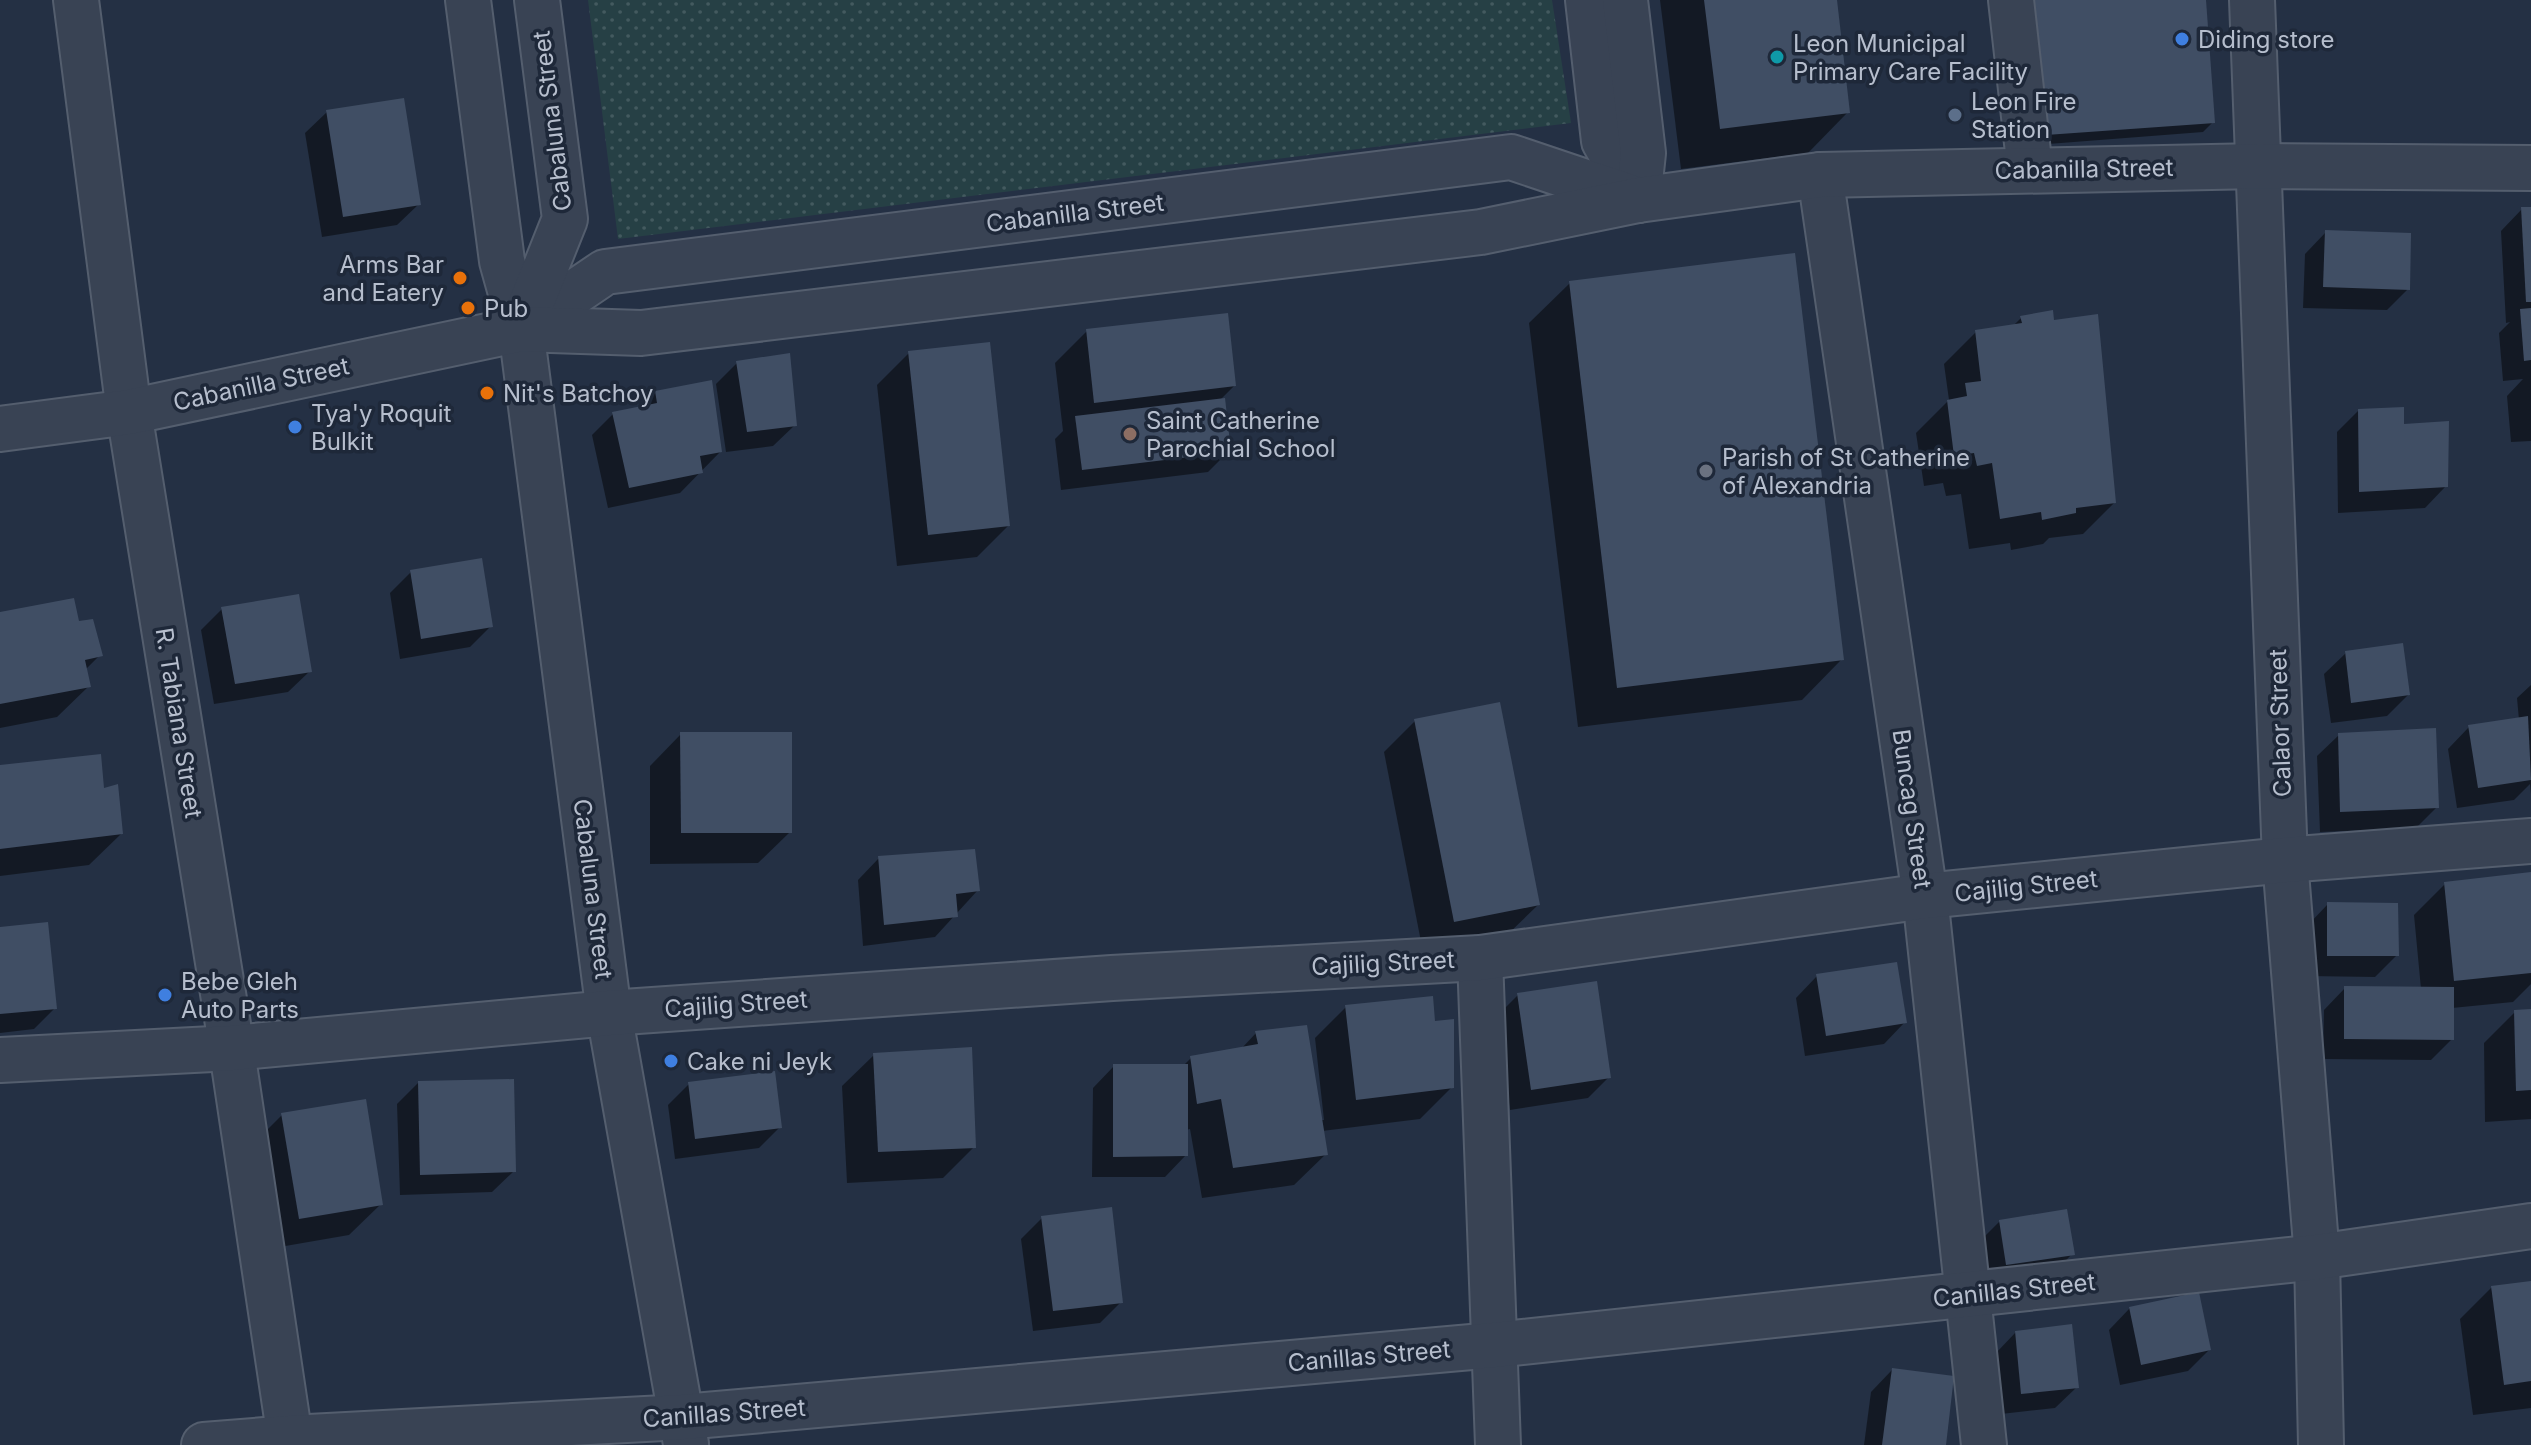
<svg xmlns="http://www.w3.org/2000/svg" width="2531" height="1445" viewBox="0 0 2531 1445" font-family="Inter,sans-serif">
  <defs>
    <pattern id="park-dots" width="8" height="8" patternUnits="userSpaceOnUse" patternTransform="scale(2)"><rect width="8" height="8" fill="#264045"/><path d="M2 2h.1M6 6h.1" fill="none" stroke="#435a5f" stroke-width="1.8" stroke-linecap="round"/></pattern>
  </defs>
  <rect width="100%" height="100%" fill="#243044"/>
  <polygon fill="url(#park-dots)" points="588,0 1552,0 1571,123 618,239"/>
  <g fill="#0007">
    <polygon points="1660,0 1835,0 1848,112 1808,153 1681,169"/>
    <polygon points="2204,0 2213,122 2203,132 2021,146"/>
    <polygon points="327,112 419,204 397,225 322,237 305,133"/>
    <polygon points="2522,209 2531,209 2531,441 2511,442 2507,396 2523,379 2503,381 2499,333 2510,322 2506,323 2501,231"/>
    <polygon points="2326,232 2408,289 2387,310 2303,308 2305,254"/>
    <polygon points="1570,283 1842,659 1802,700 1578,727 1529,323"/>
    <polygon points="2021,318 2114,503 2083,534 2049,538 2043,544 2011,550 2010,543 1969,549 1961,494 1946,496 1943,483 1924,486 1916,433 1949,400 1944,364 1976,332 2013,326"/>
    <polygon points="1087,331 1234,386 1219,401 1229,451 1208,472 1061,490 1055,439 1063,431 1055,363"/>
    <polygon points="909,353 1008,526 977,557 897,566 877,385"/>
    <polygon points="737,363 795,425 773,446 726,452 716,384"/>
    <polygon points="656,392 720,452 680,493 608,508 592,435 613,414 640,409"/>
    <polygon points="2358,411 2402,426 2446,486 2425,508 2338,513 2337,432"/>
    <polygon points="411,572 491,626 470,647 400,659 390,593"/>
    <polygon points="222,609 310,671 288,692 214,704 201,630"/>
    <polygon points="0,614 77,624 100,655 85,670 89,686 57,717 0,728"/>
    <polygon points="2346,653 2408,695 2387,716 2331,723 2324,674"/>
    <polygon points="2531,685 2531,794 2530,784 2514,800 2457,808 2448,749 2469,727 2519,720 2517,698"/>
    <polygon points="1415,721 1538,905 1506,936 1423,952 1384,752"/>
    <polygon points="681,734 790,832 758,863 650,864 650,766"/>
    <polygon points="2339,735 2437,807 2416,828 2320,832 2317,756"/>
    <polygon points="0,767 102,790 121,834 89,865 0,876"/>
    <polygon points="879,858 978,890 935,937 863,946 858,880"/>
    <polygon points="2531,874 2531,984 2513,1002 2452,1008 2452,1039 2431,1060 2323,1059 2324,1010 2345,988 2421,989 2414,915 2445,884"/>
    <polygon points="2328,904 2397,955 2375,977 2306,976 2307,926"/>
    <polygon points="0,929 55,1008 34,1029 0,1033"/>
    <polygon points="1817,976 1905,1022 1884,1044 1805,1056 1796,998"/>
    <polygon points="1518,995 1609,1077 1588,1098 1510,1110 1497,1016"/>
    <polygon points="1346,1007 1433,1023 1452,1087 1420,1119 1322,1131 1326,1154 1294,1185 1202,1198 1190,1129 1186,1130 1186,1155 1165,1177 1092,1177 1093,1088 1114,1066 1183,1066 1191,1058 1241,1049 1256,1033 1320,1120 1324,1120 1315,1038"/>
    <polygon points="2531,1011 2531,1119 2485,1122 2484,1043 2515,1012"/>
    <polygon points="874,1055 974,1147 943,1178 847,1183 842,1086"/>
    <polygon points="418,1083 514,1171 492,1192 400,1195 397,1104"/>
    <polygon points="689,1084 780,1127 759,1148 675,1159 668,1105"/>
    <polygon points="282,1115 381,1204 349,1235 268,1249 251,1146"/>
    <polygon points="1042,1218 1121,1302 1100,1323 1033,1331 1021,1239"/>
    <polygon points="1999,1222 2072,1254 2051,1276 1985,1286 1978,1243"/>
    <polygon points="2531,1283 2531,1408 2473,1415 2460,1319 2491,1288"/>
    <polygon points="2130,1308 2209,1350 2188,1371 2120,1385 2109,1330"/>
    <polygon points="2016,1332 2077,1387 2055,1408 2001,1414 1995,1354"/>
    <polygon points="1892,1370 1944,1445 1864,1445 1871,1392"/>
  </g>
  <g fill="#404e64">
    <polygon points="1704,0 1837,0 1850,113 1720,129"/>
    <polygon points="2021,0 2206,0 2215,123 2031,136"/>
    <polygon points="404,98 421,205 343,217 326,110"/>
    <polygon points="2521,207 2531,207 2531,302 2526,302"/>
    <polygon points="2325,230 2411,233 2410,290 2323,287"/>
    <polygon points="1795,253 1844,660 1617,688 1569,281"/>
    <polygon points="2531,308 2531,360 2524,361 2520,309"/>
    <polygon points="2053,310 2054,320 2098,314 2116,503 2076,508 2076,513 2042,520 2041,512 2000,519 1992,463 1977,466 1974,453 1954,456 1947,400 1967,396 1965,383 1981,381 1975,330 2022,323 2020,316"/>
    <polygon points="1228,313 1236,386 1094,403 1086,329"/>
    <polygon points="990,342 1010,526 928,535 908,351"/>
    <polygon points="790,353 797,426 747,432 736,361"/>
    <polygon points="712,380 722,452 700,456 703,473 629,488 612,412 657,403 655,391"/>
    <polygon points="1225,398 1231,452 1082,470 1075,416"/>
    <polygon points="2404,407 2404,424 2449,421 2448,487 2359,492 2358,409"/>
    <polygon points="482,558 493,627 421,639 410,570"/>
    <polygon points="299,594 312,672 235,684 221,607"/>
    <polygon points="74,598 79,621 93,619 103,656 85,660 91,687 0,704 0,612"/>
    <polygon points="2403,643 2410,695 2351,703 2345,651"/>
    <polygon points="1500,702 1540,905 1454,922 1414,719"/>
    <polygon points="2528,716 2531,780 2478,788 2468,725"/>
    <polygon points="2436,728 2439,808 2340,812 2338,733"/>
    <polygon points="680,732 792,732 792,833 681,833"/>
    <polygon points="101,754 104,788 118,784 123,834 0,849 0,765"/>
    <polygon points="975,849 980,891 956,894 958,917 884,925 878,856"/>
    <polygon points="2531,872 2531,973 2454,981 2444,882"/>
    <polygon points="2327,902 2398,903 2399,956 2327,956"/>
    <polygon points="48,922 57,1009 0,1014 0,927"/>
    <polygon points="1897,962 1907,1023 1826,1036 1816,974"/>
    <polygon points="1597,981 1611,1078 1531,1090 1517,993"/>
    <polygon points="2344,986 2454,987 2454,1040 2344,1039"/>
    <polygon points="1433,996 1435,1021 1454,1019 1454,1088 1356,1100 1345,1005"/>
    <polygon points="2531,1009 2531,1090 2516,1091 2514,1010"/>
    <polygon points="1307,1025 1328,1155 1233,1168 1221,1099 1197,1104 1190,1056 1258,1044 1255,1031"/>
    <polygon points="972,1047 976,1148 878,1152 873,1053"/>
    <polygon points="1113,1064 1188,1064 1188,1156 1113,1157"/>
    <polygon points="775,1071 782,1128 695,1139 688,1082"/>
    <polygon points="514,1079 516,1172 420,1175 418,1081"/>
    <polygon points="366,1099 383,1205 299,1219 281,1113"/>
    <polygon points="1112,1207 1123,1303 1053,1311 1041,1216"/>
    <polygon points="2067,1209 2075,1255 2006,1265 1999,1220"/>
    <polygon points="2531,1281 2531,1381 2504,1385 2491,1286"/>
    <polygon points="2199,1292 2211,1350 2141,1365 2129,1307"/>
    <polygon points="2072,1324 2079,1388 2021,1394 2015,1331"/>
    <polygon points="1892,1368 1954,1376 1946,1445 1882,1445"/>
  </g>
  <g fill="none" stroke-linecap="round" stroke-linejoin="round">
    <defs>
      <g id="minor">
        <polyline points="76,0 129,412 227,1018 291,1445"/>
        <polyline points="468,0 502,261 521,329 609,1013 686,1444"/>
        <polyline points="1588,0 1604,141 1638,200"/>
        <polyline points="1625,0 1643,153 1638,200"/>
        <polyline points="2011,0 2030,170"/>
        <polyline points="2252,0 2285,860 2317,1257 2321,1445"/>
        <polyline points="1820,175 1925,896 1984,1445"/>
        <polyline points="521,329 605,272 1511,157 1636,199"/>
        <polyline points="521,329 565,219 537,0"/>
        <polyline points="0,429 129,412 521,329 641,333 1481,232 1638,200 1820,175 2259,166 2531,168"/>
        <polyline points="1480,958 1498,1445"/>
        <polyline points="0,1060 232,1048 609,1013 1112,978 1480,958 1925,896 2285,860 2531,841"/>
        <polyline points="204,1445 290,1438 683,1417 1494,1345 2317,1257 2531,1226"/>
      </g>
    </defs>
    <use href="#minor" stroke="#545e6e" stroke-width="48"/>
    <use href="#minor" stroke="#394354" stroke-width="44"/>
  </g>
  <g fill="#3f7fe0" stroke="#1e2839" stroke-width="3">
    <circle cx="2182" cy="39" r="8"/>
    <circle cx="295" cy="427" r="8"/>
    <circle cx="165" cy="995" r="8"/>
    <circle cx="671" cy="1061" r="8"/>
  </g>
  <circle fill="#0f9aa8" stroke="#1e2839" stroke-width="3" cx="1777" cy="57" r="8"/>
  <circle fill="#5c6f8a" stroke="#1e2839" stroke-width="3" cx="1955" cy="115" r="8"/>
  <g fill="#e8710a" stroke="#1e2839" stroke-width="3">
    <circle cx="460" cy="278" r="8"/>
    <circle cx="468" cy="308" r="8"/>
    <circle cx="487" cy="393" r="8"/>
  </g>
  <circle fill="#8d6e63" stroke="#1e2839" stroke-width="3" cx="1130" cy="434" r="8"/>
  <circle fill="#6b7280" stroke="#1e2839" stroke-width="3" cx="1706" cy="471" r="8"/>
  <g text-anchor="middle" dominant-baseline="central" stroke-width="7" stroke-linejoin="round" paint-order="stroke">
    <g font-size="24" fill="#b6becd" stroke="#1e2839" text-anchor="start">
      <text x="2198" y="39">Diding store</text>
      <text x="1793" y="43">Leon Municipal<tspan x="1793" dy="28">Primary Care Facility</tspan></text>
      <text x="1971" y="101">Leon Fire<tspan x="1971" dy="28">Station</tspan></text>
      <text x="444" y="264" text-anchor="end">Arms Bar<tspan x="444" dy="28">and Eatery</tspan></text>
      <text x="484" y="308">Pub</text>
      <text x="503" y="393">Nit's Batchoy</text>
      <text x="311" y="413">Tya'y Roquit<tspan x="311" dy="28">Bulkit</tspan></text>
      <text x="1146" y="420">Saint Catherine<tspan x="1146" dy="28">Parochial School</tspan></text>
      <text x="1722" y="457">Parish of St Catherine<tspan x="1722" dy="28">of Alexandria</tspan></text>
      <text x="181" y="981">Bebe Gleh<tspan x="181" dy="28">Auto Parts</tspan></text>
      <text x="687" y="1061">Cake ni Jeyk</text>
    </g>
    <g font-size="24" fill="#b6becd" stroke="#1e2839">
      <text transform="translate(552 121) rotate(-97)">Cabaluna Street</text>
      <text transform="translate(2084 169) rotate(-1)">Cabanilla Street</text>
      <text transform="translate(1075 213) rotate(-7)">Cabanilla Street</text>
      <text transform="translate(261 384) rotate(-12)">Cabanilla Street</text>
      <text transform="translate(179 723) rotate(81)">R. Tabiana Street</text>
      <text transform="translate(2280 723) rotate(-92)">Calaor Street</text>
      <text transform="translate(1912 809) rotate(82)">Buncag Street</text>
      <text transform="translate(2026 886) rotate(-6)">Cajilig Street</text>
      <text transform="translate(593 889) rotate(83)">Cabaluna Street</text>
      <text transform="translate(1383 963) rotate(-3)">Cajilig Street</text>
      <text transform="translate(736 1004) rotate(-4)">Cajilig Street</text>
      <text transform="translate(2014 1290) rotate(-6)">Canillas Street</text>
      <text transform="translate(1369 1356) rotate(-5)">Canillas Street</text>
      <text transform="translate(724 1413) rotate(-4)">Canillas Street</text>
    </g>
  </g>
</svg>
